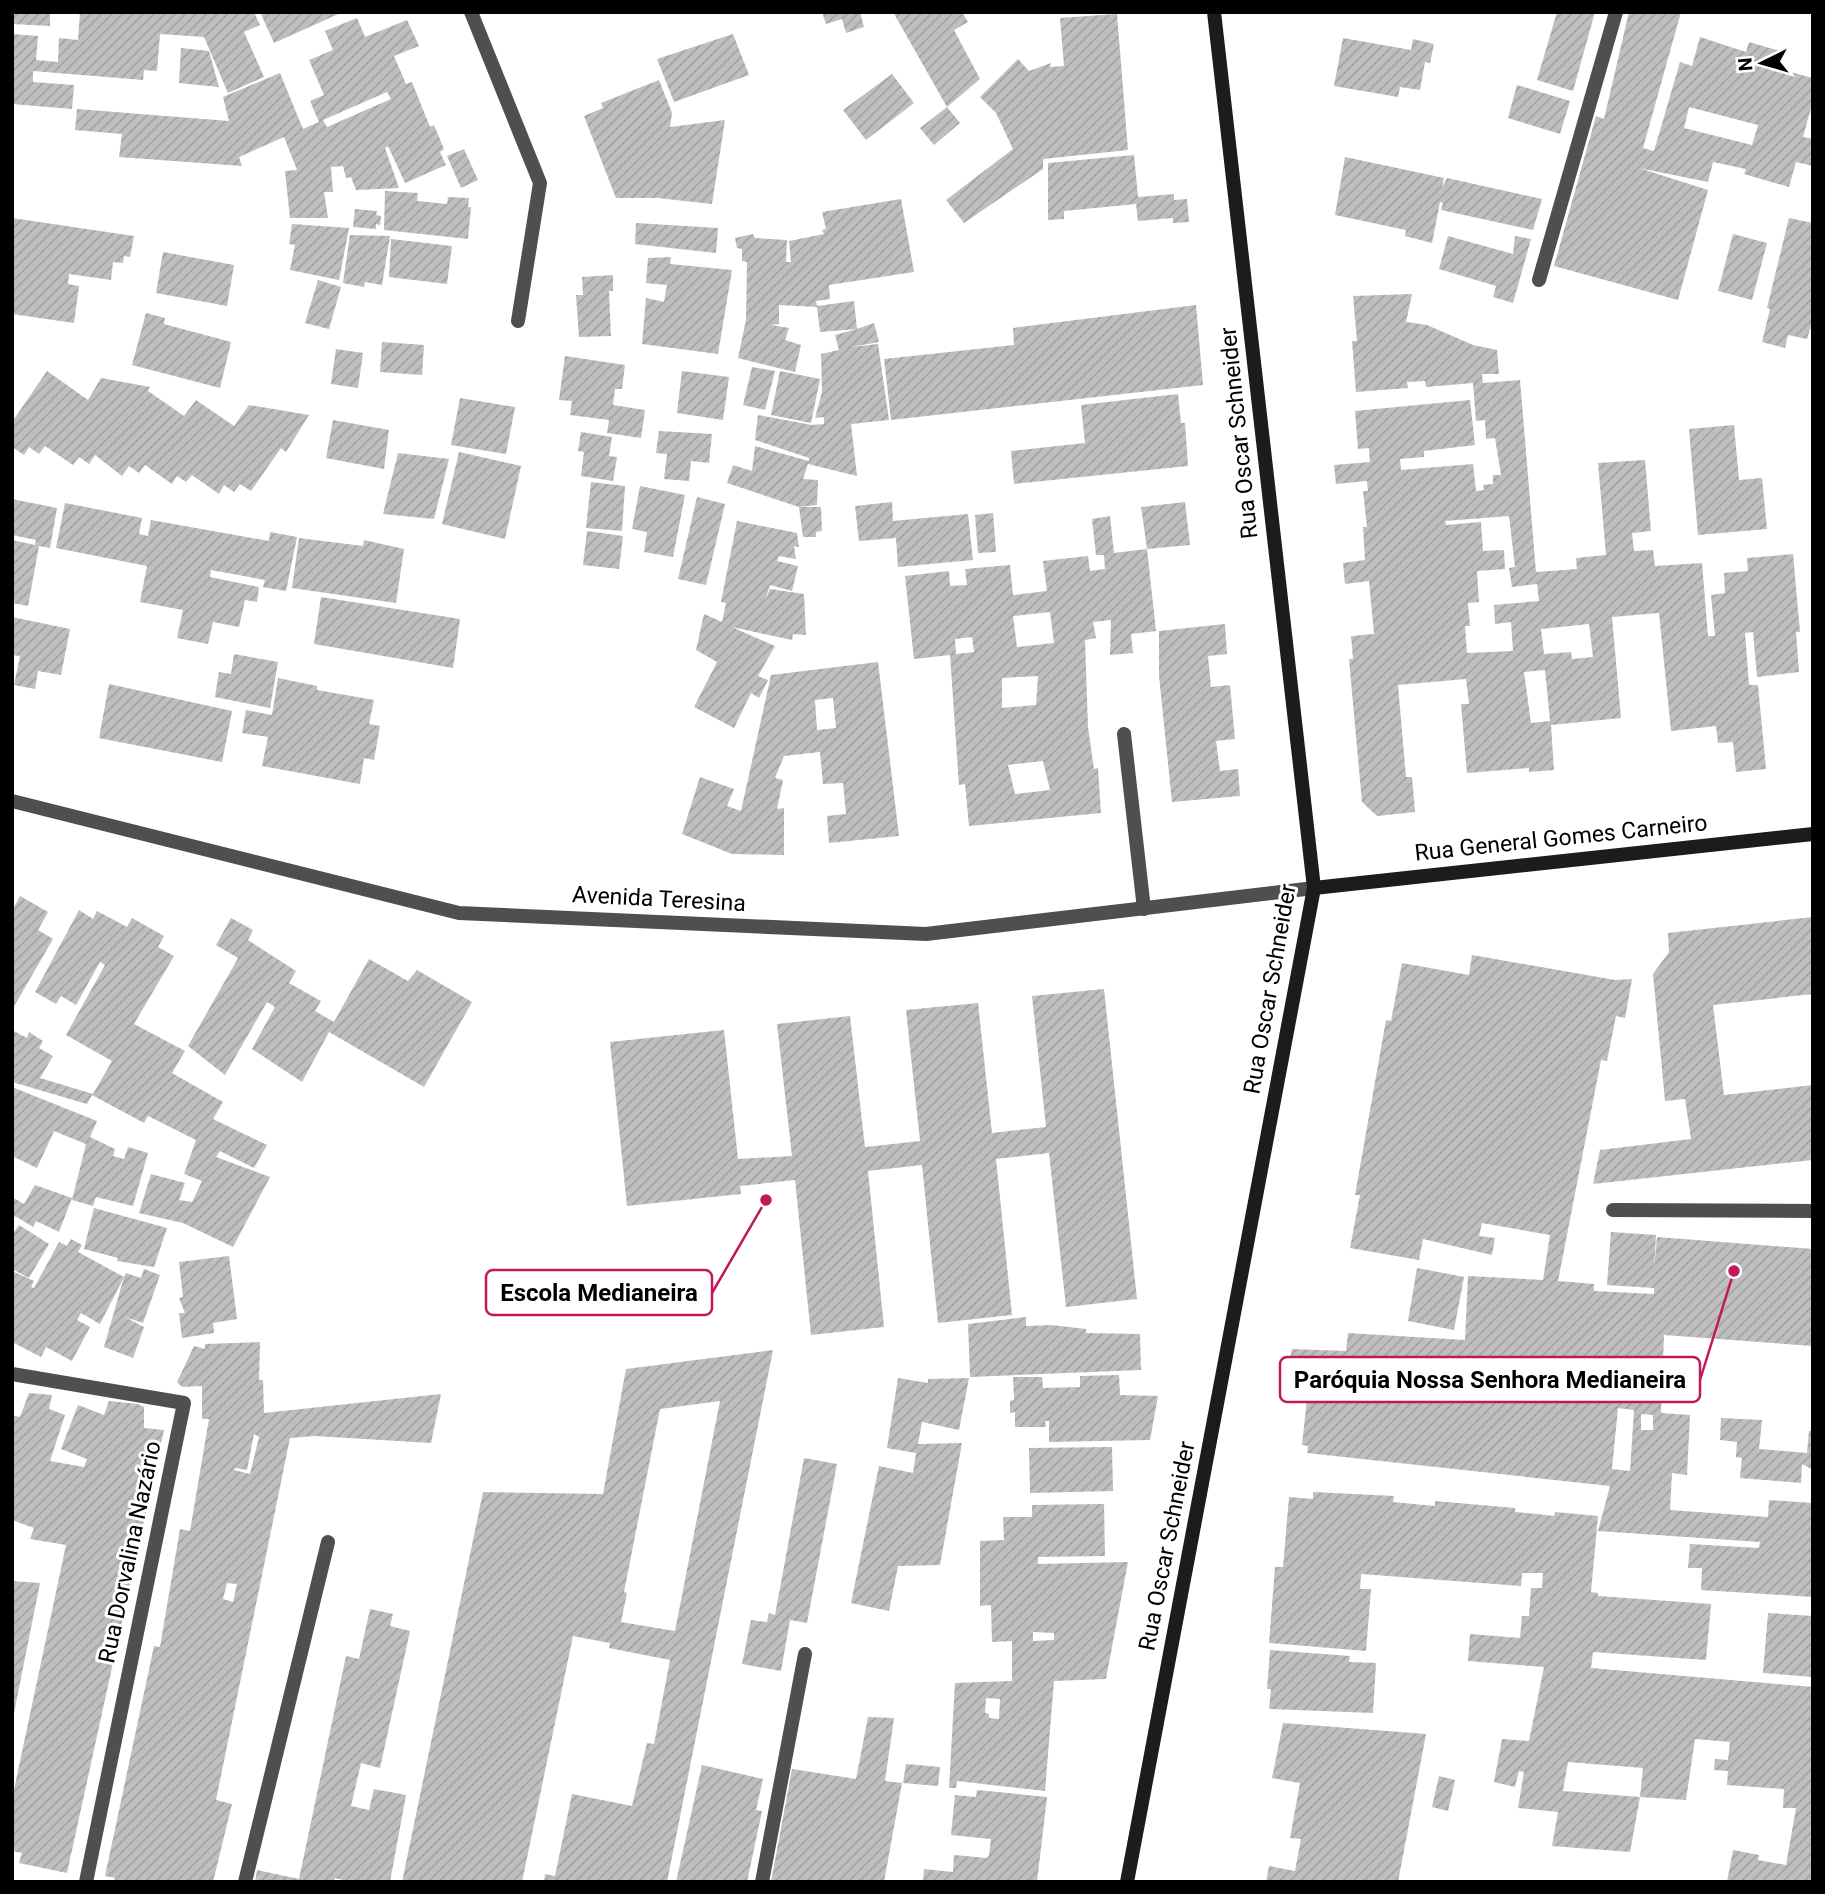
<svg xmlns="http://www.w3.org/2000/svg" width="1825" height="1894" viewBox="0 0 1825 1894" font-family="Roboto,sans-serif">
  <defs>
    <pattern id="building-hatch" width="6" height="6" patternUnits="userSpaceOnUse" patternTransform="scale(1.75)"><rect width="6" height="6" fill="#bfbfbf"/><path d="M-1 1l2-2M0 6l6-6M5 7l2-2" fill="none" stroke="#a2a2a2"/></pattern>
  </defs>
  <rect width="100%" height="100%" fill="#fff"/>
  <g fill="url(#building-hatch)" fill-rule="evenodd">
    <polygon points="12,12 50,12 50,26 12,24"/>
    <polygon points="80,12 254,12 260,25 244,32 264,77 228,93 204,37 160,34 157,71 144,70 143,80 33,71 33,82 74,85 72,109 12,104 12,34 38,36 36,60 58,62 59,38 78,40"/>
    <polygon points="260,12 343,12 274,43"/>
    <polygon points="822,12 860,12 864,27 846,33 842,19 826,24"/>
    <polygon points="893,12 962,12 968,22 954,30 980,79 947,107"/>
    <polygon points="1557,12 1595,12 1573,91 1537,80"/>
    <path d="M1629 12H1681L1643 148 1654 151 1680 62 1692 66 1700 37 1746 52 1749 42 1780 51 1775 68 1813 78V101L1803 137 1813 139V166L1796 162 1789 187 1744 174 1746 169 1713 162 1708 182 1639 168 1708 190 1678 300 1554 266 1596 116 1604 119ZM1689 107 1758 125 1752 145 1684 128Z"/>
    <polygon points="1117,14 1128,150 1043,159 1043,169 964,223 946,200 1013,149 996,113 980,97 1018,59 1029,71 1051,63 1050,67 1064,66 1060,18"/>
    <path d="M357 18 365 37 407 20 419 46 394 56 406 84 412 82 430 127 434 125 444 149 440 152 446 165 405 183 388 146 385 148 399 188 356 190 351 177 346 178 343 166 331 167 333 192H324L328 218H290L285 171 297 170 284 137 239 157 242 166 119 157 122 134 75 130 77 109 229 121 223 97 280 73 303 129 319 122 310 101 324 95 309 60 333 50 325 31ZM387 92 391 99 327 127 323 120Z"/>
    <polygon points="733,34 749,75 674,102 657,59"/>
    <polygon points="1343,38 1411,50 1413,39 1434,44 1430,63 1425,62 1420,90 1400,87 1398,97 1334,86"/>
    <polygon points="181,48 209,51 219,87 179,83"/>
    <polygon points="892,74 914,103 866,140 843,110"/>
    <polygon points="659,80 672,113 670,127 725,120 712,204 658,198 616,198 584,116 603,108 601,103"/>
    <polygon points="1517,85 1570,101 1560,134 1508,118"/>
    <polygon points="947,107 960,123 934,145 920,128"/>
    <polygon points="464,149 478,180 461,188 447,156"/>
    <polygon points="1134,155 1138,197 1174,194 1174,200 1187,199 1189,222 1173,223 1173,218 1138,221 1136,204 1064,211 1064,219 1048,220 1048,163"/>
    <polygon points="1345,157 1444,178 1442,188 1447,178 1542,199 1533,230 1441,210 1443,203 1440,202 1432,243 1405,236 1406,230 1335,215"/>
    <polygon points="385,191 418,193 417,201 447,204 448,197 469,198 468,207 471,207 468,239 384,230"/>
    <polygon points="901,199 914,272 829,285 830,299 816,301 817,306 854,301 857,329 874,323 879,342 851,347 878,344 889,420 851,424 857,476 808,464 803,479 818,480 817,505 799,507 821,507 822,531 816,532 816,537 803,537 799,507 727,483 733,465 752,471 755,446 809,461 809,458 755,440 758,415 812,425 824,424 824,417 815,418 822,392 821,354 839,350 835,335 857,329 820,332 817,307 779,305 779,324 771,325 789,328 785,340 801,345 795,372 738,358 746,320 747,262 742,261 742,249 737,248 735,238 753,234 755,238 787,240 786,262 791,262 789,241 824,234 822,230 826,229 822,212"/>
    <polygon points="355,209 377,211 376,215 381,216 380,225 376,224 376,229 353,227"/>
    <polygon points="12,218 134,236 130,257 124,256 123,263 113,262 111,280 69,274 68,284 79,286 74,323 12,314"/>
    <polygon points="1789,218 1813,223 1813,320 1807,339 1788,335 1785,348 1762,342 1770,309 1767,308"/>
    <polygon points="636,223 718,228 716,253 635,244"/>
    <polygon points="292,224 349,228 339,280 290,270 295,245 289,244"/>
    <polygon points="1733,234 1767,243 1752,300 1718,291"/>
    <polygon points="350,235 390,236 382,285 365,282 364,287 343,283"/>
    <polygon points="1448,236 1513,254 1515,236 1531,239 1513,303 1493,297 1496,286 1439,269"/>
    <polygon points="391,239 452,246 447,284 389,277"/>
    <polygon points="163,252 234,265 227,306 156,293"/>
    <polygon points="671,257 670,264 732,270 718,354 642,344 646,298 664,302 667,285 646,283 648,258"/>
    <polygon points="613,275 613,291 609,291 611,336 579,337 576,295 583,295 582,277"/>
    <polygon points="318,280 341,287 329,329 305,323"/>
    <path d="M1412 294 1406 322 1427 325 1473 345 1497 350 1499 374H1482L1483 383 1520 380 1536 572 1577 569 1576 558 1606 555 1598 463 1645 460 1651 531 1632 533 1634 551 1653 550 1655 566 1702 563 1708 636H1715L1711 595 1725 593 1724 573 1748 571 1747 558 1793 554 1800 632H1796L1799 672 1757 677 1753 632 1745 633 1749 685H1758L1766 769 1736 772 1733 742 1718 743 1716 726 1671 731 1659 613 1612 617 1621 718 1551 725 1554 770 1529 772V768L1467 773 1461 704H1469L1466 679 1398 685 1406 777H1412L1415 812 1377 816 1362 802 1349 659H1353L1351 636 1374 634 1369 581 1345 584 1343 563 1365 560 1363 527H1367L1363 491H1368L1367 481 1336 484 1334 465 1370 462 1369 448 1358 449 1355 411 1470 400 1475 445 1424 451V457L1400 459 1401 470 1473 464 1476 491 1484 490 1483 485 1493 484V475H1501L1495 438 1486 439 1485 420 1476 421 1473 383 1426 387 1425 381 1407 382 1408 388 1356 392 1352 341H1357L1353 296ZM1509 516 1515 567 1509 568 1512 587 1537 584 1539 601 1494 605 1495 624 1511 622 1513 651 1467 653 1465 626H1470L1468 603 1479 602 1477 571 1505 569 1504 550 1483 551 1481 522 1446 525 1445 521ZM1589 624 1593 657 1572 659 1571 652 1544 654 1541 629ZM1545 670 1550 721 1531 723 1524 672Z"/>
    <polygon points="1196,305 1203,385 891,420 884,359 1014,345 1013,328"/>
    <polygon points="146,313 165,318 164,324 231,342 220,388 132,365"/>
    <polygon points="382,342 424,345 422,375 380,372"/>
    <polygon points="336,349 363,353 358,388 331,384"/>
    <polygon points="565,356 625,365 622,389 615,389 613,405 645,410 641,438 607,433 609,420 570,415 572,401 559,400"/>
    <polygon points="752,367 775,371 765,410 743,405"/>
    <polygon points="47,371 88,400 101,378 150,387 148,391 184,416 196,400 234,426 249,405 309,415 286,452 281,448 251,491 240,484 234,492 224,485 219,494 192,475 186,482 177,476 172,484 145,465 139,473 129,466 122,476 95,455 89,464 79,457 73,465 45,446 39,454 29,447 24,455 12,447 12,422"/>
    <polygon points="682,371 729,377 723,420 677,413"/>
    <polygon points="780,371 820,379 811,423 771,415"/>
    <polygon points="1178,394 1181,423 1185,423 1188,466 1014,484 1011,451 1085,443 1081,405"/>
    <polygon points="460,398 515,407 506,454 451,445"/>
    <polygon points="333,420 389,430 384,469 326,458"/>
    <polygon points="1734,425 1739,480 1762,478 1767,529 1698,535 1689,429"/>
    <polygon points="659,431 712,434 709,463 691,461 689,481 664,479 667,454 656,453"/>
    <polygon points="581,432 612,437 609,456 617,457 613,481 581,476 584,452 578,451"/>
    <polygon points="459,452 521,466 505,539 442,524"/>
    <polygon points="398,453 449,459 434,519 383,514"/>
    <polygon points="591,482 625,486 622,531 586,528"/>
    <polygon points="640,486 685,495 673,557 644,552 647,532 632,529"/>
    <polygon points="697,497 725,504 706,585 678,579"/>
    <polygon points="12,499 57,508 50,548 39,546 28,606 12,603 12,540 35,545 36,540 12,535"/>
    <polygon points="892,502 893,521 968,514 973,560 898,567 896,538 859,541 855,506"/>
    <polygon points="1185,502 1190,545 1147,549 1141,507"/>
    <polygon points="65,503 142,518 139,534 148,536 151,520 269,541 270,532 297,537 286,591 263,587 265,580 211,570 210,577 259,587 257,602 245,600 239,627 213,622 208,644 177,638 183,610 140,602 147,566 56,548"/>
    <polygon points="993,513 996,552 978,553 975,515"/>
    <path d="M1110 516 1114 553 1147 549 1156 631 1131 634 1133 653 1110 655 1111 620 1093 622 1096 638 1085 640 1088 727 1094 769 1098 768 1101 813 969 826 965 784 959 785 950 655 914 659 905 576 949 571 950 586 967 585 965 569 1010 565 1013 595 1047 591 1043 561 1088 556 1090 571 1105 569 1104 555H1096L1092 519ZM1050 612 1054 643 1017 647 1013 616ZM972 637 974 652 956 654 955 639ZM1038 676 1036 705 1002 708V678ZM1043 761 1050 790 1015 794 1008 765Z"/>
    <polygon points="737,521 797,533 799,547 794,546 796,559 779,556 777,561 798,566 792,591 770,585 765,601 770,589 804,594 806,635 793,634 792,640 732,627 775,646 758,676 768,680 759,698 751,693 734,728 694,707 717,662 696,650 704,614 722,622 726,603 721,602"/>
    <polygon points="587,531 623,536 619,569 583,565"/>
    <polygon points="299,538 363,546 364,540 404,549 396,603 292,588"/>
    <polygon points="321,597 460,619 453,668 314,644"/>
    <polygon points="12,617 70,629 61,675 38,671 35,689 14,685 20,656 12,655"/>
    <polygon points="1225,624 1227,654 1208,656 1211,687 1230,685 1235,739 1216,741 1220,771 1238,769 1240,796 1172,802 1159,676 1159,631"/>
    <polygon points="234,654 278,662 270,708 215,697 219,672 231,674"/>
    <path d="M878 662 899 836 829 843 827 816 846 814 843 783 823 784 820 752 784 756 775 778 783 780 777 809 784 808V855L732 854 682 834 700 777 734 789 727 806 741 811 771 675ZM833 698 836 728 817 730 815 700Z"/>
    <polygon points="278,678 317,686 317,690 374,700 369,724 380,726 374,760 364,758 360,784 262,766 268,737 242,733 246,710 272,715"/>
    <polygon points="109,684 232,711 222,762 99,738"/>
    <polygon points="20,896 48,912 38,930 53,939 12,1010 12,911"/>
    <polygon points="79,910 93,919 97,911 127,927 132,918 164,936 158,947 174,956 134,1024 185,1051 172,1073 223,1102 213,1119 267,1145 254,1168 220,1151 216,1157 270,1177 233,1247 183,1223 139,1213 151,1174 185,1183 179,1200 192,1202 202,1181 184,1174 196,1140 148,1116 144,1123 92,1095 87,1104 12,1082 12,1030 27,1038 29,1032 43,1041 39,1048 53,1056 40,1078 93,1094 112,1061 66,1035 105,965 100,962 76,1005 61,996 56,1004 35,992"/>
    <polygon points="1813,917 1813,994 1713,1005 1724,1095 1813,1085 1813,1160 1593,1184 1600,1150 1691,1139 1685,1099 1665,1101 1653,974 1669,952 1668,933"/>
    <polygon points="231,918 253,930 248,940 296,971 289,983 321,1001 315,1011 334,1022 369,959 408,981 417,970 472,1002 424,1087 329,1032 302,1082 252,1049 275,1007 267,1002 225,1075 188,1046 238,958 216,945"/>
    <path d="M1472 955 1615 980 1632 979 1625 1018 1616 1016 1607 1061 1601 1060 1558 1281 1594 1284V1291L1654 1294V1288L1607 1285 1611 1232 1656 1235 1654 1270 1657 1237 1813 1249V1346L1664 1335 1661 1413 1690 1415 1687 1475 1672 1473 1670 1510 1768 1517 1769 1500 1813 1503V1597L1701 1590 1702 1568H1688L1690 1544 1759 1548 1760 1542 1598 1531 1610 1486 1307 1453 1308 1446 1302 1445 1308 1389 1324 1391 1325 1377 1287 1374 1292 1349 1346 1351 1348 1333 1465 1340 1468 1276 1543 1280 1550 1235 1482 1223 1479 1236 1495 1238 1492 1255 1423 1239 1419 1260 1350 1248 1360 1195H1355L1386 1020 1391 1021 1402 963 1469 975ZM1618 1408 1634 1410 1630 1471 1612 1469ZM1641 1414 1653 1415V1430H1641Z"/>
    <polygon points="1104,989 1137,1299 1066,1307 1049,1153 996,1159 1012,1315 938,1323 922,1165 868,1171 884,1327 811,1335 795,1180 740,1186 741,1194 627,1206 610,1042 724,1030 738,1159 792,1156 777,1024 850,1016 865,1147 920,1141 906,1010 978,1003 992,1133 1046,1127 1032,996"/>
    <polygon points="12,1087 97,1121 90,1137 115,1149 113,1156 124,1159 128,1147 148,1153 133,1206 96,1197 93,1206 72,1200 86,1144 54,1131 37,1168 12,1156"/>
    <polygon points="35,1185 72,1198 59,1232 36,1221 33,1227 15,1216 12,1222 12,1197 24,1204"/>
    <polygon points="94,1208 167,1228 154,1267 117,1261 118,1258 84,1249"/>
    <polygon points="19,1225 49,1244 29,1278 12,1269 12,1235"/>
    <polygon points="71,1239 82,1245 78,1252 124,1277 100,1324 81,1313 77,1320 90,1327 72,1361 46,1347 41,1357 12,1342 12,1271 34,1281 31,1287 34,1288 59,1242 67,1246"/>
    <polygon points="229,1256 237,1319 213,1323 214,1333 182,1338 179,1313 185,1313 179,1298 183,1297 179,1262"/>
    <polygon points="1417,1268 1464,1277 1454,1330 1408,1321"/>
    <polygon points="144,1269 160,1275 143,1323 125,1317 144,1327 133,1358 104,1347 124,1277 126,1273 141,1278"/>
    <polygon points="1026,1317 1026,1326 1052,1325 1086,1329 1086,1333 1140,1334 1141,1370 970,1377 968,1324"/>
    <path d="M260 1342 259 1380H263L264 1413 441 1394 431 1443 315 1436 290 1438 216 1800 232 1804 213 1882H114L115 1878 105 1876 154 1646 160 1647 180 1529 190 1531 209 1419H202V1386L182 1387 177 1382 194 1346 205 1349V1344ZM254 1434 259 1437 250 1474 234 1470 235 1468 247 1470ZM227 1583 237 1584 233 1602 223 1599Z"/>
    <path d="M773 1350 667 1882H544L545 1874 555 1876 572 1794 632 1806 647 1743 654 1744 670 1660 609 1648 610 1643 573 1636 522 1882H402L483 1492 603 1494 626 1369ZM720 1401 675 1631 621 1622 627 1593 624 1592 660 1409Z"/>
    <polygon points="1119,1375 1120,1395 1158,1396 1150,1440 1049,1442 1049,1421 1045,1421 1046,1427 1015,1427 1015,1412 1010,1413 1010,1401 1014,1400 1013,1377 1042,1377 1043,1388 1080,1387 1080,1376"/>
    <polygon points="898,1378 928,1383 928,1379 969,1378 959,1430 922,1422 918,1444 962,1443 940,1565 898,1566 889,1611 851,1603 879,1466 913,1473 916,1453 887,1448"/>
    <polygon points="29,1393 52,1395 49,1409 65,1415 50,1461 84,1467 87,1459 61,1449 78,1405 104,1415 109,1401 138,1404 144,1407 144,1428 164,1430 67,1873 19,1863 22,1853 12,1851 12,1799 66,1545 30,1539 34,1528 12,1520 12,1415 20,1417"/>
    <polygon points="1721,1418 1762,1420 1759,1449 1807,1453 1809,1431 1813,1431 1813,1470 1802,1464 1801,1483 1740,1478 1742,1458 1736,1457 1737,1442 1720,1440"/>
    <polygon points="1112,1447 1113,1491 1030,1493 1029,1448"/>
    <polygon points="804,1458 837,1464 807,1623 790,1620 781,1671 742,1664 751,1620 767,1622 769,1613 775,1615"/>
    <polygon points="1313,1492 1394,1496 1393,1502 1435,1506 1435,1501 1515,1508 1515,1512 1537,1514 1554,1516 1555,1512 1598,1516 1591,1592 1598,1593 1598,1596 1711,1604 1706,1660 1593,1652 1591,1668 1813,1687 1813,1882 1727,1882 1733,1850 1759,1855 1758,1860 1786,1865 1796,1808 1783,1808 1784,1789 1727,1785 1728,1771 1714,1770 1715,1759 1728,1760 1730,1742 1695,1739 1686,1800 1640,1797 1643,1768 1568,1762 1563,1791 1640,1797 1630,1852 1552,1846 1558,1812 1518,1808 1524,1772 1519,1771 1515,1787 1494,1782 1502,1739 1529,1741 1544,1667 1468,1661 1470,1634 1520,1638 1522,1616 1529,1616 1531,1588 1542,1588 1543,1573 1522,1573 1521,1586 1361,1574 1360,1589 1371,1589 1366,1651 1269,1643 1275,1567 1283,1567 1289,1497 1313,1499"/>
    <path d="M1104 1504 1105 1556 1038 1557V1564L1128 1562 1106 1679 1054 1681 1045 1791 957 1781 956 1788H949L955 1683 1012 1681V1641L992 1642 991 1605 980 1606V1541L1004 1540 1003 1517H1032V1505ZM1033 1632 1054 1633V1640L1033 1641ZM986 1698 1000 1699 999 1719 989 1718V1714L985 1713Z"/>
    <polygon points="12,1581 40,1583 13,1718 12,1718"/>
    <polygon points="370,1609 393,1614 390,1626 410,1631 380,1768 361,1763 351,1806 369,1810 374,1789 406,1795 390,1882 351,1882 335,1878 334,1882 255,1882 257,1870 299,1879 346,1656 359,1659"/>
    <polygon points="1768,1613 1813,1616 1813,1677 1763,1673"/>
    <polygon points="1270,1650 1350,1656 1349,1662 1376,1663 1373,1713 1269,1709 1271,1689 1267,1689"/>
    <polygon points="868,1717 894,1718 885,1781 902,1783 884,1882 771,1882 792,1769 856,1779"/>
    <polygon points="1283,1723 1426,1734 1398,1882 1266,1882 1269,1866 1295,1871 1301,1839 1290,1838 1300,1783 1272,1778"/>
    <polygon points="906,1764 940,1767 938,1786 903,1783"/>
    <polygon points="702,1765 763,1779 756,1810 762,1811 747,1882 676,1882"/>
    <polygon points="1439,1776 1455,1780 1448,1811 1432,1807"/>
    <polygon points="977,1790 1047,1797 1037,1882 923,1882 924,1869 953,1872 954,1855 987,1858 989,1855 991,1839 951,1835 955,1795 976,1797"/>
  </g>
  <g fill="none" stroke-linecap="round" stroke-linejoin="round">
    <g stroke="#4f4f4f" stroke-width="14">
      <polyline points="1124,734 1144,909"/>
      <polyline points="1613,1210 1813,1211"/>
      <polyline points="12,1374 184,1403 86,1882"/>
      <polyline points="245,1882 328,1542"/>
      <polyline points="762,1882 805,1654"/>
    </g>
    <g stroke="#4f4f4f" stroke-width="14">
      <polyline points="471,12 540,183 518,321"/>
      <polyline points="1539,280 1616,12"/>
      <polyline points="12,801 459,913 926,934 1314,888"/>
    </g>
    <g stroke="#1c1c1c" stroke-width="14">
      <polyline points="1314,888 1813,834"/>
      <polyline points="1127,1882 1314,888 1214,12"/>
    </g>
  </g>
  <g text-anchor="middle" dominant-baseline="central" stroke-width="6" stroke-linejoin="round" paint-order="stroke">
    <g font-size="23" fill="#000" stroke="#fff">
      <text transform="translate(1239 433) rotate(-96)">Rua Oscar Schneider</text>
      <text transform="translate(1561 838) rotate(-6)">Rua General Gomes Carneiro</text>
      <text transform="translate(659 899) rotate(3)">Avenida Teresina</text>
      <text transform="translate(1270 989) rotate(-80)">Rua Oscar Schneider</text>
      <text transform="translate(1167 1546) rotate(-79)">Rua Oscar Schneider</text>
      <text transform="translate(130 1552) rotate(-78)">Rua Dorvalina Nazário</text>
    </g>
  </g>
  <path fill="none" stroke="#c2185b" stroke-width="2.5" d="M766 1200L712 1293M1734 1271L1700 1380"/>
  <g fill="#c2185b" stroke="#fff" stroke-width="2.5">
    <circle cx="766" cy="1200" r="7"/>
    <circle cx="1734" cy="1271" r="7"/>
  </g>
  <g fill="#fff" stroke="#c2185b" stroke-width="2.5">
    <rect x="486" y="1270" width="226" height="45" rx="7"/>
    <rect x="1280" y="1357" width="420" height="45" rx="7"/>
  </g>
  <g font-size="24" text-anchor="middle" font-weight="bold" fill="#000">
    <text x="599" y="1301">Escola Medianeira</text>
    <text x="1490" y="1388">Paróquia Nossa Senhora Medianeira</text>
  </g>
  <rect width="1825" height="1894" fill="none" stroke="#000000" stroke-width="28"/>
  <g transform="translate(1762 63) rotate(265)" stroke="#ffffff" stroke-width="5" paint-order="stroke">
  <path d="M0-5L12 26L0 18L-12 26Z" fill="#000000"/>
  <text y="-10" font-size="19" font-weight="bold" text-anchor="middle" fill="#000000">N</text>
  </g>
</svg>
